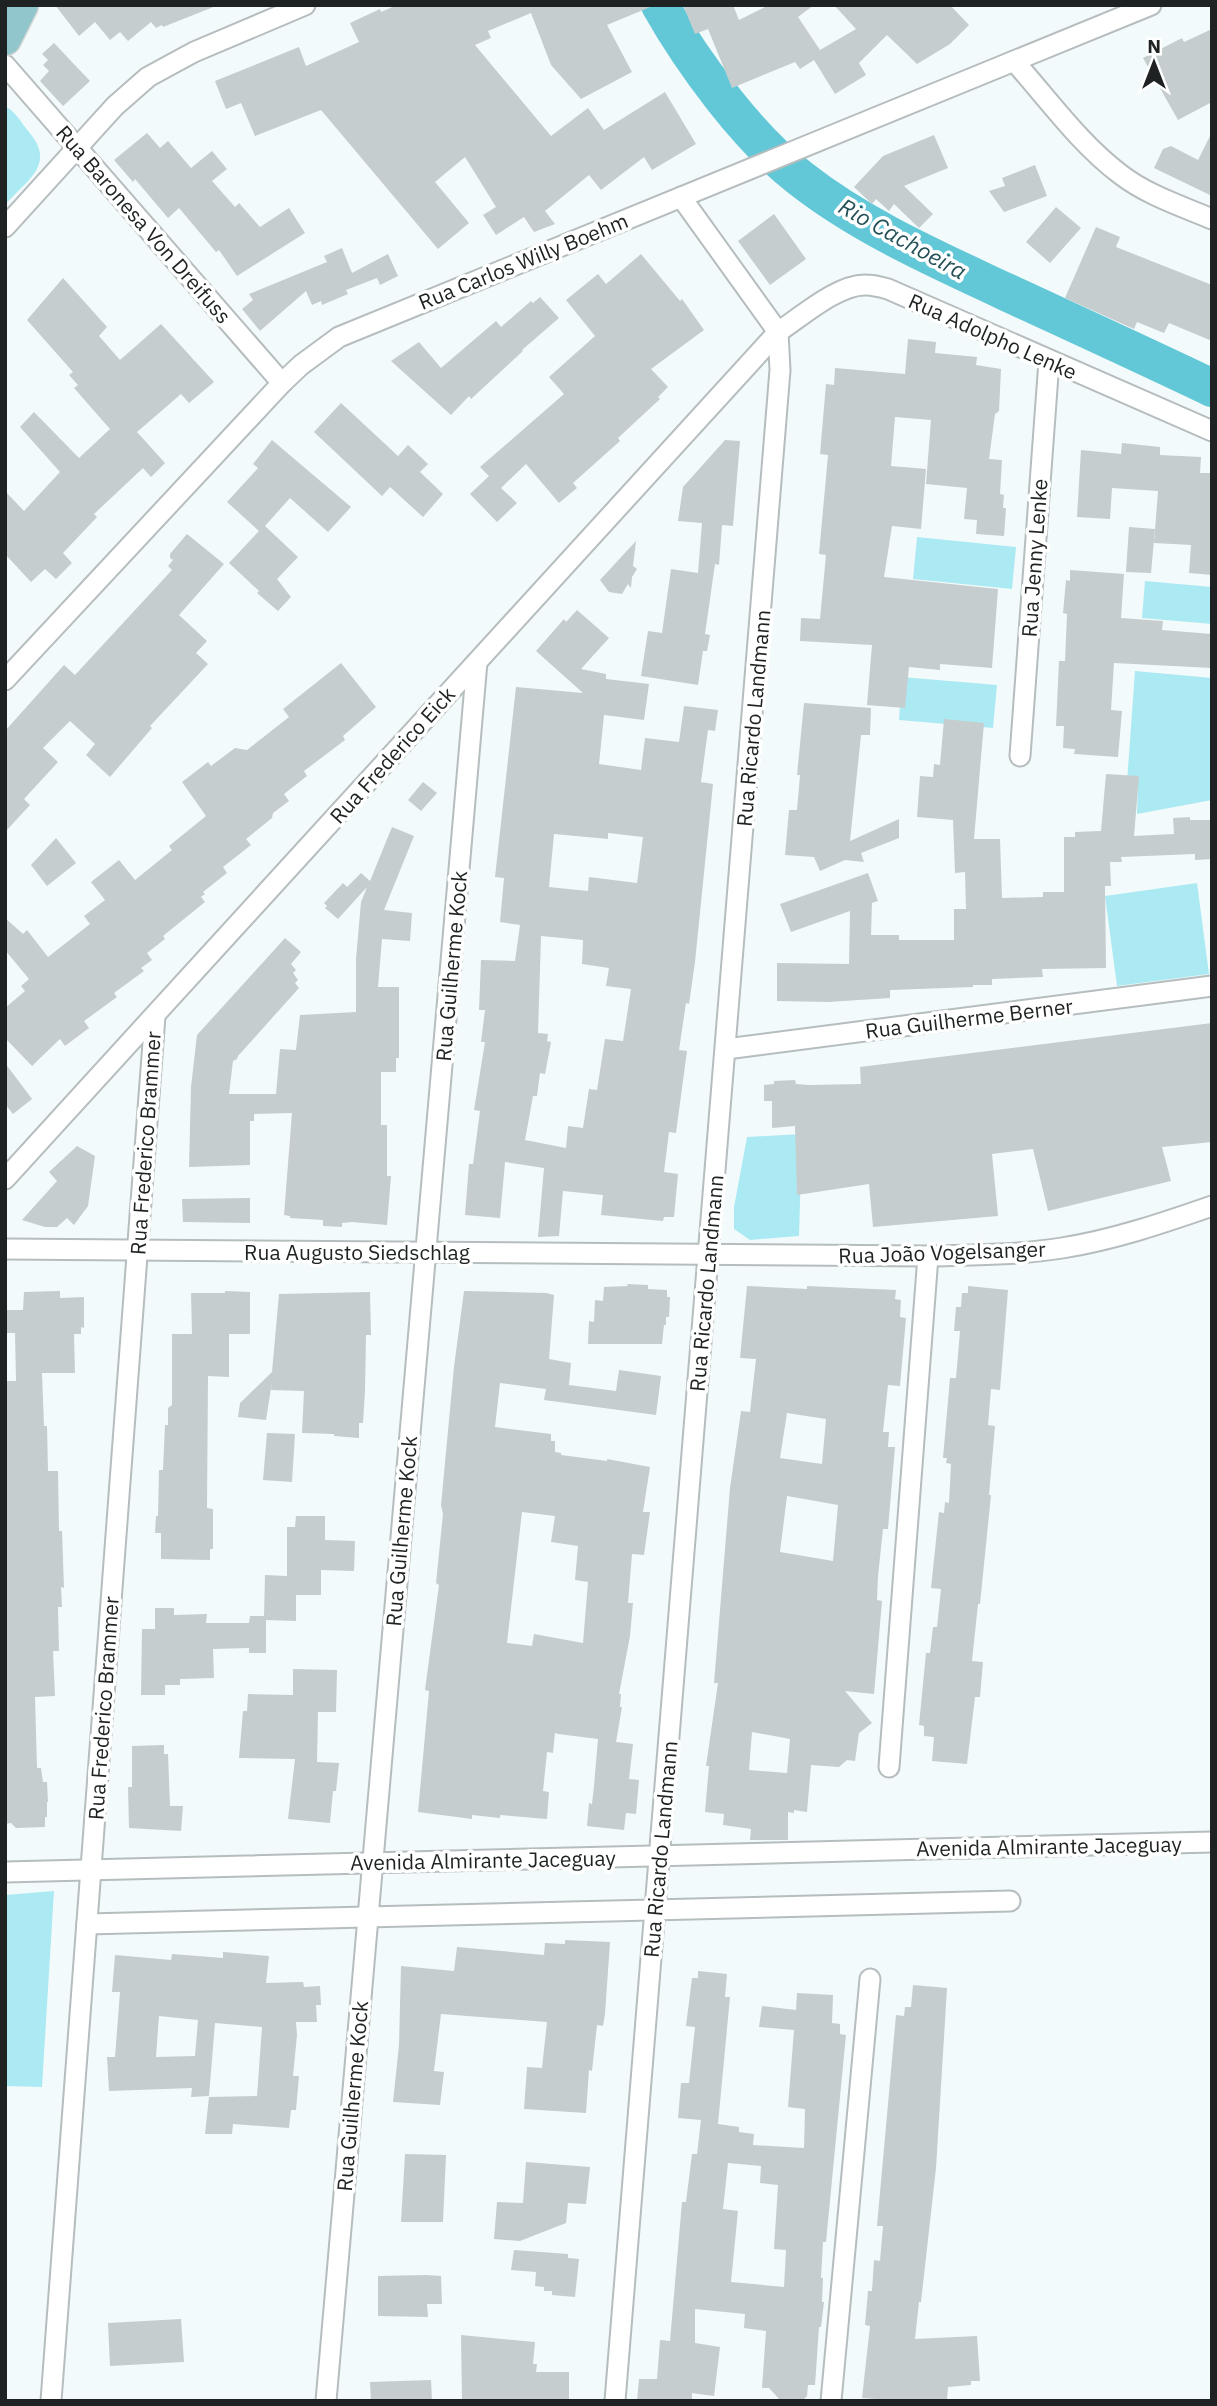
<svg xmlns="http://www.w3.org/2000/svg" width="1217" height="2406" viewBox="0 0 1217 2406" font-family="'IBM Plex Sans',sans-serif">
  <rect width="100%" height="100%" fill="#f3fafb"/>
  <g fill="#aceaf3">
    <path d="M5 106C15 111 21 122 28 131 57 164 28 179 5 205Z"/>
    <polygon points="917,537 1016,547 1012,589 913,579"/>
    <polygon points="1145,581 1212,587 1212,624 1142,618"/>
    <polygon points="1135,671 1212,678 1212,800 1137,814 1138,783 1127,782"/>
    <polygon points="902,677 997,685 993,728 899,720"/>
    <polygon points="1197,883 1209,974 1117,986 1105,896"/>
    <polygon points="802,1134 799,1236 750,1240 734,1229 734,1207 747,1137"/>
    <polygon points="54,1891 42,2087 5,2086 5,1895"/>
  </g>
  <g fill="none" stroke-linecap="round" stroke-linejoin="round">
    <path stroke="#62c8d7" stroke-width="38" d="M660 5C692 62 748 138 800 178 861 226 934 258 1004 291 1073 323 1143 355 1212 388"/>
  </g>
  <g fill="#c6cdce" fill-rule="evenodd">
    <polygon points="55,5 216,5 216,6 163,27 162,25 156,28 151,22 128,41 120,32 110,40 95,22 79,36"/>
    <polygon points="397,5 655,5 607,25 632,72 581,99 551,65 531,13 488,31 491,38 475,45 551,136 588,108 604,130 665,92 696,144 652,170 644,157 601,190 589,175 545,211 555,224 534,232 524,217 496,235 483,215 496,207 465,157 435,182 469,223 438,249 321,110 255,136 241,103 226,109 215,81 299,47 306,66 359,42 350,23 380,9 381,12"/>
    <polygon points="683,5 733,5 739,20 769,5 814,5 798,17 820,50 856,29 834,5 950,5 969,25 950,44 917,64 887,35 859,63 866,75 835,94 814,60 800,69 795,62 732,88 708,29 695,34"/>
    <polygon points="1212,29 1212,102 1178,120 1143,58 1182,38 1184,42"/>
    <polygon points="54,43 90,81 63,106 40,81 49,71 43,65 48,60 42,54"/>
    <polygon points="1212,132 1212,196 1154,168 1163,149 1171,146 1198,160"/>
    <polygon points="147,133 160,148 168,141 191,168 212,151 227,169 212,181 235,207 239,203 260,227 289,208 305,233 237,276 219,250 216,252 179,208 168,218 135,179 133,182 114,160"/>
    <polygon points="934,135 948,168 904,186 933,214 919,228 894,204 889,211 876,199 872,204 854,187 883,156"/>
    <polygon points="1035,165 1047,196 1004,212 989,191 1005,186 1002,178"/>
    <polygon points="1056,207 1081,228 1050,263 1026,242"/>
    <polygon points="774,214 806,259 770,285 738,241"/>
    <polygon points="1096,227 1120,237 1116,247 1212,285 1212,341 1169,323 1164,333 1137,322 1134,329 1065,298"/>
    <polygon points="342,248 352,273 388,254 398,276 380,285 377,278 346,290 348,294 322,305 321,301 312,305 306,291 260,331 242,309 253,300 249,294 327,262 324,256"/>
    <polygon points="641,254 680,301 682,299 704,330 651,369 668,387 658,397 660,399 618,438 620,441 573,483 577,488 559,503 526,464 501,488 517,503 497,522 470,494 489,476 480,467 564,394 549,377 595,336 566,300 598,274 606,284"/>
    <polygon points="63,278 107,327 99,336 120,360 161,324 214,382 189,403 181,394 137,432 165,463 151,477 143,468 94,514 97,517 63,553 72,563 56,579 45,569 31,582 5,554 5,491 24,511 60,472 20,427 34,412 79,458 110,429 74,388 78,385 69,375 73,372 27,320"/>
    <polygon points="540,297 559,318 522,350 523,351 471,399 469,396 451,415 391,361 419,342 441,368 496,321 501,327 531,301 533,303"/>
    <polygon points="908,339 936,342 935,353 977,357 976,365 1001,369 999,411 995,414 989,459 1002,460 1000,494 1004,495 1003,508 1006,508 1004,536 976,534 977,520 964,519 967,488 926,484 931,420 895,417 891,466 926,469 921,529 892,526 884,577 998,589 992,668 940,664 940,670 909,667 905,708 867,705 872,645 800,641 801,618 820,619 826,555 819,554 828,455 820,454 826,384 834,385 835,368 905,374"/>
    <polygon points="341,403 398,456 408,445 428,464 420,472 443,494 423,517 390,487 382,496 314,432"/>
    <polygon points="272,440 351,507 328,532 290,498 265,526 298,557 277,579 291,597 278,611 257,593 259,591 229,563 259,531 227,502 258,468 253,464"/>
    <polygon points="725,440 740,441 733,526 722,525 719,565 715,564 705,634 710,635 707,651 703,651 698,685 641,676 648,631 662,633 671,569 698,573 702,523 678,521 683,487"/>
    <polygon points="1122,443 1160,447 1160,455 1201,457 1200,473 1212,473 1212,575 1189,573 1191,545 1154,543 1158,491 1112,488 1110,519 1077,517 1081,450 1121,454"/>
    <polygon points="1129,527 1155,529 1151,573 1126,572"/>
    <polygon points="187,534 224,564 179,615 207,641 196,653 208,664 150,726 152,728 110,777 86,755 95,744 70,721 43,748 58,762 24,799 30,805 5,832 5,731 64,665 75,675 172,570 168,566 173,560 170,558 170,554"/>
    <polygon points="636,541 633,566 637,569 632,577 631,588 628,584 622,594 609,592 600,580"/>
    <polygon points="1070,570 1124,574 1121,618 1163,621 1162,630 1212,634 1212,668 1114,663 1111,710 1122,711 1118,757 1074,754 1075,749 1063,748 1064,726 1056,726 1059,661 1065,661 1067,614 1063,613 1066,580 1070,581"/>
    <path d="M577 610 609 638 581 669 606 674V679L649 684 644 720 604 715 599 764 641 770 645 738 679 742 684 706 718 710 715 731 708 730 701 782 713 784 695 962 689 1004 686 1003 679 1050 687 1051 676 1133 669 1132 664 1172 678 1174 674 1217H664L663 1221 601 1215 603 1195 563 1191 559 1236 538 1237 544 1168 505 1162 500 1218 465 1215 469 1164H473L480 1111 474 1110 485 1042H481L485 1010H479L481 960 515 961 520 925 500 922 504 878 495 877 516 687 583 693 536 651 564 619 566 622ZM608 833 643 837 637 883 589 877 588 891 549 887 554 834 608 839ZM541 936 583 940 582 964 609 968 606 986 631 989 623 1041 605 1039 597 1090 589 1089 583 1128 568 1126 566 1148 525 1140 533 1096H537L540 1073 545 1074 551 1042 547 1041 548 1034 538 1033Z"/>
    <polygon points="341,663 376,707 343,736 345,740 304,771 307,776 284,794 289,801 273,813 272,818 246,839 251,845 223,867 227,873 203,892 205,894 201,897 205,902 163,936 165,939 147,953 152,960 141,968 144,971 114,993 117,997 84,1021 89,1028 65,1046 60,1039 32,1066 5,1038 5,1008 25,991 21,986 29,979 5,950 5,918 23,934 27,930 48,957 90,924 84,916 105,900 91,882 119,860 135,880 172,850 169,846 206,816 182,782 208,762 211,766 235,748 247,750 289,717 283,709"/>
    <polygon points="804,703 871,708 870,735 861,735 850,841 899,819 899,838 861,853 864,862 845,860 820,871 814,857 785,855 789,810 797,810 800,775 797,775"/>
    <polygon points="944,719 984,723 974,839 1000,839 1002,898 1043,897 1043,892 1064,892 1064,837 1075,837 1075,832 1101,831 1106,774 1139,776 1134,836 1174,834 1173,818 1190,817 1190,820 1212,820 1212,859 1195,860 1195,854 1121,857 1122,862 1110,862 1111,886 1105,886 1106,968 1042,969 1043,977 992,979 992,985 973,985 973,987 890,990 890,998 828,1002 777,1001 777,963 849,964 850,911 791,932 780,904 868,873 878,901 872,903 871,935 899,935 899,940 954,940 954,909 966,909 965,872 955,873 953,820 917,817 920,776 933,777 934,764 940,765"/>
    <polygon points="423,782 437,793 421,811 408,800"/>
    <polygon points="392,827 414,836 384,910 412,913 410,941 382,939 378,987 399,987 399,1058 396,1058 396,1072 381,1072 381,1125 387,1125 387,1176 391,1176 387,1225 352,1222 342,1223 342,1227 323,1226 323,1220 290,1218 290,1216 284,1215 292,1113 254,1114 254,1121 250,1121 250,1165 189,1167 191,1087 197,1035 285,938 301,952 291,964 296,970 293,973 298,980 295,983 299,988 238,1056 237,1059 233,1061 229,1094 276,1094 280,1049 296,1050 300,1015 356,1012 356,959 361,902 367,887 338,919 325,908 327,906 324,903 343,883 347,887 361,873 370,881"/>
    <polygon points="56,838 76,863 47,886 31,865"/>
    <polygon points="1212,1023 1212,1142 1162,1147 1171,1181 1048,1211 1033,1149 992,1154 998,1216 873,1227 869,1184 797,1195 795,1126 772,1128 772,1101 764,1101 764,1085 774,1084 774,1081 795,1080 796,1084 809,1085 861,1084 860,1067"/>
    <polygon points="5,1063 32,1099 13,1114 5,1104"/>
    <polygon points="77,1146 95,1156 88,1206 74,1225 67,1218 57,1227 45,1227 22,1220 57,1181 49,1172"/>
    <polygon points="250,1198 250,1223 183,1222 182,1199"/>
    <polygon points="627,1284 648,1285 648,1289 667,1290 667,1297 670,1297 669,1317 666,1317 666,1325 664,1325 662,1344 588,1344 589,1321 594,1322 595,1300 603,1301 604,1287 628,1286"/>
    <path d="M747 1286 807 1289V1286L896 1290 895 1299 901 1300 900 1317 906 1318 900 1386 888 1385 883 1432H889L888 1447H895L888 1529H883L878 1576 877 1600 882 1601 874 1694 845 1691 872 1723 859 1733 855 1761 847 1760 839 1767 811 1765 807 1812 794 1810V1813L788 1812V1840H750L751 1829 723 1825 724 1814 705 1812 709 1766H706L718 1683H714L730 1488 741 1411 750 1412 756 1359 740 1358ZM787 1413 826 1419 822 1464 780 1458ZM787 1496 838 1505 833 1561 780 1552ZM752 1732 790 1739 787 1773 749 1770Z"/>
    <polygon points="968,1286 1008,1290 1000,1390 991,1389 988,1425 995,1426 989,1495 991,1495 980,1604 978,1604 972,1661 983,1662 980,1697 975,1697 967,1764 932,1761 934,1737 924,1736 924,1726 919,1725 926,1653 930,1653 933,1627 937,1627 941,1589 931,1588 939,1512 944,1513 945,1502 949,1503 951,1464 946,1463 947,1458 943,1458 950,1378 956,1378 960,1331 954,1331 956,1307 961,1307 962,1293 968,1293"/>
    <polygon points="60,1291 60,1298 84,1297 84,1328 81,1327 81,1334 74,1334 75,1373 42,1373 44,1426 47,1426 48,1471 58,1471 59,1531 62,1531 64,1588 61,1587 62,1607 58,1607 59,1651 53,1651 55,1696 35,1697 37,1768 41,1768 43,1782 47,1782 48,1802 47,1802 47,1817 45,1817 45,1827 16,1828 11,1823 5,1824 5,1381 16,1381 15,1333 6,1333 5,1310 23,1310 24,1292"/>
    <polygon points="225,1291 250,1292 250,1334 229,1334 229,1377 208,1376 207,1508 213,1509 213,1549 210,1549 210,1560 161,1559 161,1533 155,1533 156,1516 158,1516 159,1470 163,1470 165,1425 168,1425 168,1408 172,1405 172,1334 192,1334 191,1293 225,1293"/>
    <path d="M464 1291 546 1293 554 1295 549 1359 571 1363 569 1385 616 1391 619 1370 661 1376 656 1415 544 1400 546 1389 500 1383 495 1427 551 1434V1441H555V1452L561 1453V1455L607 1461V1459L650 1467 643 1512H650L644 1555 632 1554 628 1603H633L630 1636 619 1694H621L620 1707H622L616 1742 633 1744 629 1779 639 1780 636 1814 626 1813 624 1830 587 1826 589 1803 592 1804 594 1786 598 1739 558 1734 555 1733 553 1753 547 1752 543 1791 549 1792 547 1819 500 1815V1818L472 1815V1819L418 1812 429 1691 425 1690 439 1585 436 1583 443 1514 441 1505 454 1367ZM522 1512 555 1516 551 1542 578 1546 575 1580 588 1582 583 1643 534 1634 532 1646 507 1643Z"/>
    <polygon points="370,1292 371,1335 366,1335 365,1391 363,1423 359,1423 359,1438 334,1436 334,1434 302,1433 304,1391 271,1390 272,1382 266,1420 238,1417 240,1403 272,1372 279,1294"/>
    <polygon points="267,1433 295,1434 292,1482 263,1480"/>
    <polygon points="296,1516 325,1516 325,1540 355,1541 354,1571 321,1570 321,1595 296,1595 296,1621 266,1620 266,1653 249,1653 249,1648 213,1649 214,1678 180,1679 180,1685 165,1685 165,1695 141,1695 142,1629 155,1629 155,1608 174,1608 174,1615 207,1614 206,1623 249,1623 250,1616 264,1616 265,1575 287,1576 287,1527 295,1527"/>
    <polygon points="293,1669 337,1670 336,1712 318,1712 317,1762 339,1763 336,1791 333,1791 330,1823 288,1819 295,1759 239,1758 243,1711 247,1711 248,1694 293,1695"/>
    <polygon points="164,1745 164,1754 168,1754 170,1806 183,1806 181,1831 129,1828 128,1787 132,1787 132,1746"/>
    <polygon points="565,1940 610,1942 605,2014 603,2026 597,2025 592,2071 589,2070 586,2113 524,2109 527,2067 542,2068 547,2022 441,2014 434,2071 444,2072 440,2105 393,2102 399,2045 401,1966 454,1971 457,1947 544,1955 545,1943 565,1944"/>
    <path d="M223 1952 269 1956 266 1983 303 1982 304 1987 320 1986 321 2005H316L317 2022H296L297 2035 293 2076H299L296 2110H291L289 2128 233 2124 232 2134H205L209 2097 257 2096 262 2027 215 2023 209 2096 191 2097 192 2088 109 2091 107 2057H115L120 1992H112L115 1955 171 1960 172 1954 223 1958ZM159 2016 198 2020 195 2056 156 2057Z"/>
    <path d="M698 1971 727 1974 725 1997H730L718 2124 739 2127V2132L754 2134 753 2145 804 2148 805 2109 788 2107 794 2030 759 2027 762 2006 796 2010 797 1993 833 1995 832 2023 840 2024V2034L846 2035 826 2242H823L821 2278H823L822 2302H824L821 2327H819L815 2385H808L807 2396 802 2401 780 2400 769 2388H762L766 2331 744 2328 745 2314 695 2309V2343L720 2347 714 2396 692 2393V2401H637L639 2379H657L660 2340 670 2341 682 2202H686L692 2154H697L701 2120 678 2118 681 2083H689L695 2027 686 2026 692 1978H698ZM728 2163 761 2166 760 2183 778 2185 774 2249 786 2250 784 2287 731 2282 738 2211 723 2209Z"/>
    <polygon points="913,1985 947,1988 936,2168 921,2302 919,2302 915,2339 977,2336 980,2381 971,2381 971,2385 948,2387 947,2399 907,2401 862,2398 870,2326 865,2325 868,2291 872,2291 874,2260 880,2261 883,2226 877,2226 896,2015 904,2016 905,2007 911,2007"/>
    <polygon points="405,2154 446,2155 443,2222 401,2222"/>
    <polygon points="526,2162 590,2167 586,2204 568,2203 566,2223 520,2241 494,2239 497,2202 523,2203"/>
    <polygon points="514,2250 568,2254 568,2258 579,2259 575,2297 552,2295 552,2291 544,2291 544,2287 535,2286 536,2272 511,2270"/>
    <polygon points="426,2275 441,2276 442,2304 427,2304 428,2317 378,2316 378,2276"/>
    <polygon points="181,2319 184,2362 110,2366 108,2323"/>
    <polygon points="461,2335 535,2342 533,2364 537,2364 536,2372 569,2372 569,2401 462,2401"/>
    <polygon points="431,2380 432,2401 371,2401 370,2382"/>
  </g>
  <g fill="none" stroke-linecap="round" stroke-linejoin="round">
    <defs>
      <g id="street">
        <path d="M1014 61C1047 98 1080 144 1120 174 1147 195 1181 206 1212 219"/>
        <polyline points="5,65 282,383"/>
        <polyline points="5,227 115,106 148,77 194,52 305,5"/>
        <polyline points="5,680 282,383 301,365 339,337 1151,5"/>
        <polyline points="1020,756 1049,361"/>
        <polyline points="726,1049 1212,986"/>
        <path d="M5 1179 778 332C801 317 838 284 866 285 873 285 881 287 888 289L1212 431"/>
        <path d="M5 1249 928 1256C972 1255 1018 1255 1062 1248 1113 1240 1163 1223 1212 1206"/>
        <polyline points="889,1767 928,1256"/>
        <polyline points="5,1872 1212,1842"/>
        <polyline points="87,1924 1010,1901"/>
        <polyline points="51,2401 155,1016"/>
        <polyline points="326,2401 477,662"/>
        <polyline points="615,2401 780,370 778,332 681,197"/>
        <polyline points="831,2401 870,1979"/>
      </g>
      <polyline id="primary" points="5,39 22,5"/>
    </defs>
    <use href="#street" stroke="#b6bdbe" stroke-width="23"/>
    <use href="#primary" stroke="#d7d7d7" stroke-width="35"/>
    <use href="#street" stroke="#fff" stroke-width="19"/>
    <use href="#primary" stroke="#91c6cd" stroke-width="32"/>
  </g>
  <g text-anchor="middle" dominant-baseline="central" stroke-width="7" stroke-linejoin="round" paint-order="stroke">
    <g font-size="21" fill="#1f2222" stroke="#fff">
      <text transform="translate(144 224) rotate(49)">Rua Baronesa Von Dreifuss</text>
      <text transform="translate(523 261) rotate(-22)">Rua Carlos Willy Boehm</text>
      <text transform="translate(993 336) rotate(24)">Rua Adolpho Lenke</text>
      <text transform="translate(1034 558) rotate(-86)">Rua Jenny Lenke</text>
      <text transform="translate(753 718) rotate(-85)">Rua Ricardo Landmann</text>
      <text transform="translate(392 755) rotate(-48)">Rua Frederico Eick</text>
      <text transform="translate(451 966) rotate(-85)">Rua Guilherme Kock</text>
      <text transform="translate(969 1018) rotate(-7)">Rua Guilherme Berner</text>
      <text transform="translate(145 1143) rotate(-86)">Rua Frederico Brammer</text>
      <text x="357" y="1252">Rua Augusto Siedschlag</text>
      <text transform="translate(942 1252) rotate(-2)">Rua João Vogelsanger</text>
      <text transform="translate(706 1283) rotate(-85)">Rua Ricardo Landmann</text>
      <text transform="translate(401 1531) rotate(-85)">Rua Guilherme Kock</text>
      <text transform="translate(103 1708) rotate(-86)">Rua Frederico Brammer</text>
      <text transform="translate(1049 1846) rotate(-1)">Avenida Almirante Jaceguay</text>
      <text transform="translate(660 1849) rotate(-85)">Rua Ricardo Landmann</text>
      <text transform="translate(483 1860) rotate(-1)">Avenida Almirante Jaceguay</text>
      <text transform="translate(352 2096) rotate(-85)">Rua Guilherme Kock</text>
    </g>
    <g font-size="23" font-style="italic" fill="#235157" stroke="#fff">
      <text transform="translate(903 238) rotate(29)">Rio Cachoeira</text>
    </g>
  </g>
  <rect width="1217" height="2406" fill="none" stroke="#1f2222" stroke-width="14"/>
  <g transform="translate(1154 63)" stroke="#ffffff" stroke-width="5" paint-order="stroke">
  <path d="M0-5L12 26L0 18L-12 26Z" fill="#1f2222"/>
  <text y="-10" font-size="19" font-weight="bold" text-anchor="middle" fill="#1f2222">N</text>
  </g>
</svg>
